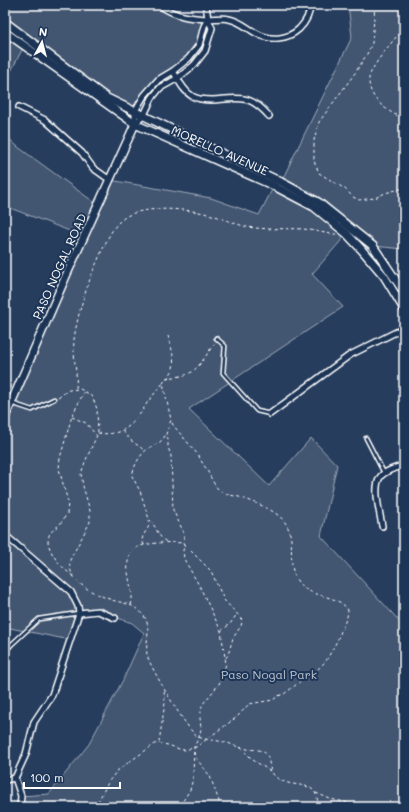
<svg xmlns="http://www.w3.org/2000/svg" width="409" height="812" viewBox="0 0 409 812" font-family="Mali,sans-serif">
  <rect width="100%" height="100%" fill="#263d5e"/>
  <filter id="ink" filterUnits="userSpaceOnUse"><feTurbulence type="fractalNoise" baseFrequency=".025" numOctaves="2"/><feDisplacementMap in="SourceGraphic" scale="8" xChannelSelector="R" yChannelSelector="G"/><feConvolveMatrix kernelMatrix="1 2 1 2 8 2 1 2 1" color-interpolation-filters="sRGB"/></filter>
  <g filter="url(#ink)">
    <g fill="#425672" stroke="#a0aab8">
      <polygon points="5,5 159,5 168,11 208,19 199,45 189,58 158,80 135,111 107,98 5,22"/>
      <polygon points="348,5 404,5 404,249 373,246 281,182 352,37"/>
      <polygon points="5,32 24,46 5,83"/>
      <polygon points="5,135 18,147 98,205 110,180 211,198 259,215 274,186 314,207 346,235 312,274 343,307 189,409 269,486 311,438 337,465 321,536 404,626 404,807 20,807 21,796 49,794 89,744 124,678 144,633 132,623 98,611 79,613 70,640 5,627 5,417 85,237 5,206"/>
    </g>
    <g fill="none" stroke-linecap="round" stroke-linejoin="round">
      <defs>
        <g id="lane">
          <polyline points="216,338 225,346 223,373 257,411 270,414"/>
          <polyline points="11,403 32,410 54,399"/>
          <polyline points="366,438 384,473"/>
          <polyline points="5,652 12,644 39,619 79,613"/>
        </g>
        <g id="street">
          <path d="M159 5C175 16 189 18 208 19 215 19 223 17 229 19 240 21 247 28 256 33 270 41 287 40 299 29 306 22 310 15 310 5"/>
          <polyline points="206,5 208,19"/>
          <polygon points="208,19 212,28 205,51 194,65 178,78 160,88 152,98 144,115 135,124 135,111 144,96 158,80 173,71 189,58 199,45 204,26"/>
          <path d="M173 71C178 79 183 91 192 96 198 100 207 100 213 100 240 98 250 94 269 116"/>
          <polyline points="19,107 45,120 82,153 93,168 110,180"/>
          <polyline points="5,400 11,403"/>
          <polyline points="270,414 350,355 404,328"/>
          <path d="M382 526C380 513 372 486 381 476 386 470 397 468 404 465"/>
          <polyline points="5,535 71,592 78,606 79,613 52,695 34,722 26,754 15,778 5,780"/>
          <polyline points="79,613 98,611 115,618"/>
          <polyline points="15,778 21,796 20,807"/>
        </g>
        <g id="secondary">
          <polyline points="5,22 107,98 281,182 318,202 373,246 404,292"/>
          <polyline points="5,32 135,124 274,186 314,207 347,234 362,250 384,276 404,309"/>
          <polyline points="5,417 66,276 135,124"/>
        </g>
      </defs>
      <use href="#lane" stroke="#fff" stroke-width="5.5"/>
      <use href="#street" stroke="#fff" stroke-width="8"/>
      <use href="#secondary" stroke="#fff" stroke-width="10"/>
      <g stroke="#fff" stroke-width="1" stroke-dasharray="3 3" stroke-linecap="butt">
        <polyline points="375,5 372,43 367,54 355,73 319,122 314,140 314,161 319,173 345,189 353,197 359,200 375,198 385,193 404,188"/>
        <path d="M404 28C396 37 369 68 369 79 368 99 388 112 404 119"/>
        <path d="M166 378C172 377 179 377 185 375 199 371 206 354 215 343"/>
        <path d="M163 383C165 380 169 377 171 373 177 365 171 345 168 336"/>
        <path d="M76 388C78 370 71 352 75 333 80 305 89 279 101 253 108 238 114 222 129 215 147 206 189 209 208 214 221 217 234 224 248 227 266 230 285 228 303 229 314 230 325 234 336 234"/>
        <path d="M58 397 69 390 80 389 89 394 93 398 97 409 98 433 85 462 81 474 83 486 90 511V522L70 560C66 583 97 595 115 601 120 602 125 603 130 605 135 607 141 612 144 616 152 628 145 642 147 655 150 667 188 732 198 737 206 740 215 740 224 742 232 744 239 748 247 749 252 750 258 749 262 751 273 755 265 769 277 778 295 791 318 776 318 807"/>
        <polyline points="72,417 86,423 96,435"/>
        <path d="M123 431C130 442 136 443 145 451"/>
        <path d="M98 433C124 437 135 423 147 403 152 396 158 390 163 383L171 420 166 434 168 439V447L171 456 173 510 183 531 184 539 183 543 211 571 224 600 241 618 242 622 241 626 233 638 228 655 225 659"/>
        <path d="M150 520C157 527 157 537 167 542"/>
        <path d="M144 545 142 540 143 536 149 526V519L140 491 132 476C134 465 140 454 149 448 157 443 161 444 166 434"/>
        <path d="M73 576C63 569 50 555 48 542 48 539 49 535 50 533L60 524 67 514 68 502 59 469 60 458 72 416 84 392"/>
        <path d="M131 605C134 596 130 587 129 578 127 568 126 556 135 549 142 542 173 542 183 543L185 546 183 550 184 559 200 587 221 631 226 664 219 684 202 705 200 718 201 729 199 737 194 747 193 778 190 790 179 807"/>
        <polyline points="221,631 230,624 237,614"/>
        <polyline points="159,742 165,703 164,690"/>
        <polyline points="240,747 253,760 270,771"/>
        <polyline points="194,752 195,757 210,776 221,807"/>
        <path d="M129 762 155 744 158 743 168 745 179 749 185 750 196 747 237 717 249 704 273 700 278 696 284 694 301 681 311 676 326 661 337 641 347 617 348 610C337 593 310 599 298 582 283 561 303 531 275 513 265 506 251 501 239 497 232 495 224 495 219 490 214 485 211 478 208 472 205 466 201 462 199 456L173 425 171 420"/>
        <polyline points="316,793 330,799 345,802 357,807"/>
        <polyline points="95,807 109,781 117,771 129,762"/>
      </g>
      <use href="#lane" stroke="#1d3557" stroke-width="2.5"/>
      <use href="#street" stroke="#1d3557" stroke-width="5"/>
      <use href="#secondary" stroke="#1d3557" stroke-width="7"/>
    </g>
  </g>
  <g text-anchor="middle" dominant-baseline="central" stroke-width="4" stroke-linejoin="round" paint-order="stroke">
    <g font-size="12" fill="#fff" stroke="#1d3557">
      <text transform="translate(220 150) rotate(24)">MORELLO AVENUE</text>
      <text transform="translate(59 266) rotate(-66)">PASO NOGAL ROAD</text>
    </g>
    <g font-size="12" fill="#bdc4ce" stroke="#1d3557">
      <text x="269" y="674">Paso Nogal Park</text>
    </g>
  </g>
  <rect width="409" height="812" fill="none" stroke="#1d3557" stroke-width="20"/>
  <rect x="10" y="10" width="389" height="792" fill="none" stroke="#fff" stroke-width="1.5" filter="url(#ink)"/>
  <g transform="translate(42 42) rotate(7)" stroke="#1d3557" stroke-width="3" paint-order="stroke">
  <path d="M0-3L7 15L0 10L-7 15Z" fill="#ffffff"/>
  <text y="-6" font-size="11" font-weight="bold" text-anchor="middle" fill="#ffffff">N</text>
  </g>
  <path d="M24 782v6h96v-6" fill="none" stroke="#ffffff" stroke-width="2"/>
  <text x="30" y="782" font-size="12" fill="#ffffff" stroke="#1d3557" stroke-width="3" paint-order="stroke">100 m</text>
</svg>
